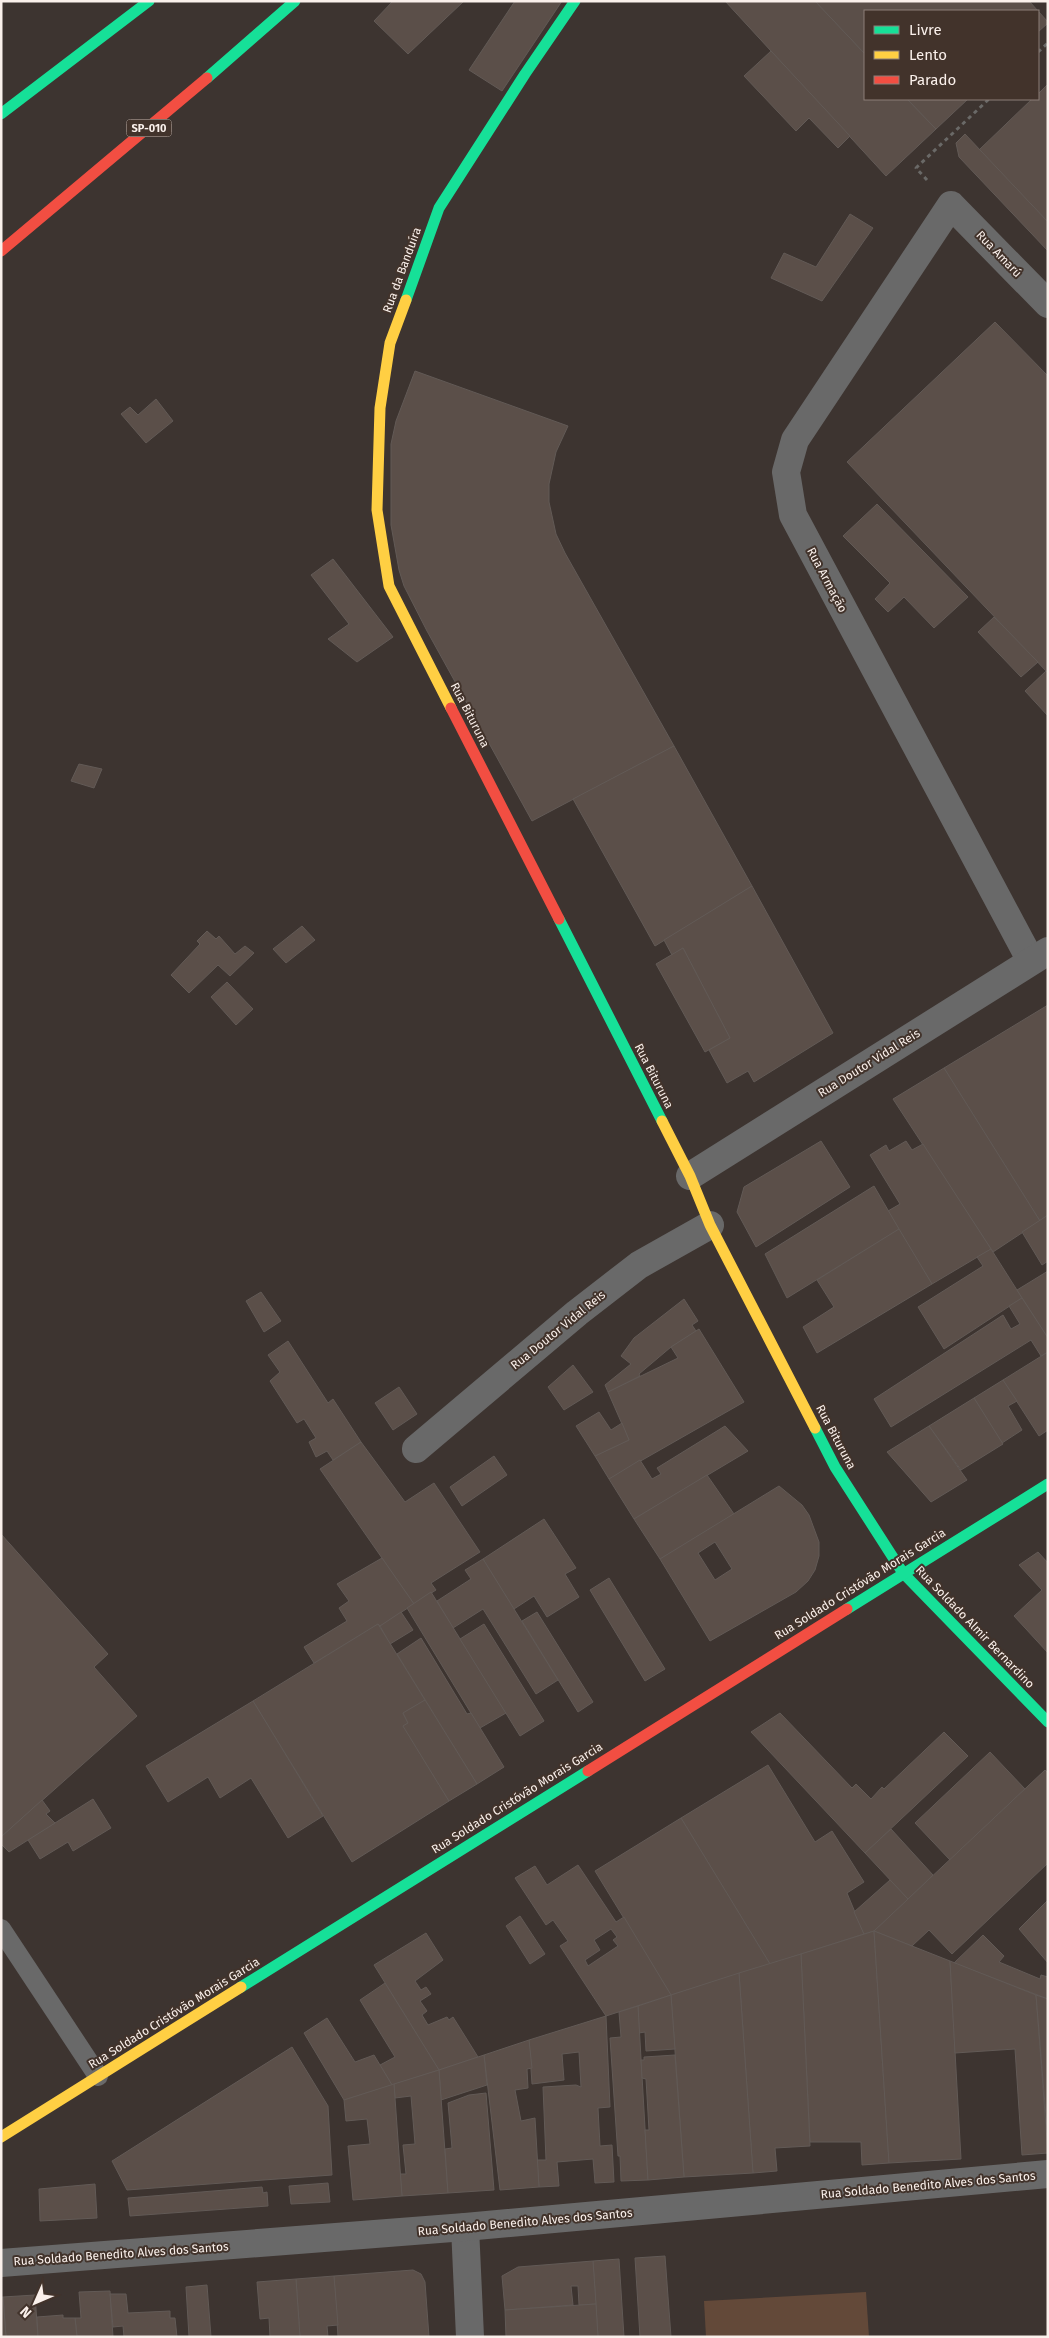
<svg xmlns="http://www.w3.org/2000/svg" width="1049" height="2338" viewBox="0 0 1049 2338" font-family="'Fira Sans',sans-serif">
  <rect width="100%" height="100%" fill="#3d3430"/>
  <polygon fill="#634939" points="866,2292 869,2337 706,2337 704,2301"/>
  <g fill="#5b4f49" stroke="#625a56" fill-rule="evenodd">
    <polygon points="393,1 464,1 408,54 374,21"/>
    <polygon points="515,1 562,1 502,91 469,70"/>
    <polygon points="725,1 815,1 865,54 865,99 907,99 936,129 886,176"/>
    <polygon points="815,1 1029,1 1048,22 1048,23 1038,32 1038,11 865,11 865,54"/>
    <polygon points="771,51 850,136 838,148 809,118 796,131 744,76"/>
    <polygon points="1048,84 1048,222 979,150 1032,99 1038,99 1038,94"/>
    <polygon points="907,99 968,99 936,129"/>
    <polygon points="965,134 1048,222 1048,251 959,157 956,143"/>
    <polygon points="850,214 873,228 822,301 771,278 784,253 816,267"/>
    <polygon points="995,322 1048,376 1048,673 847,462"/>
    <polygon points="415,371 568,426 556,452 549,484 549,502 556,534 565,553 674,746 532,821 427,631 404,586 399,570 391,525 391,444 396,421"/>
    <polygon points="156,399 173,421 146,443 121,414 130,407 138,415"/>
    <polygon points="877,504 968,597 934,628 904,597 888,612 875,599 890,583 843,536"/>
    <polygon points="333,559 393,637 357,662 328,639 349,624 311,575"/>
    <polygon points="994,617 1038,662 1021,677 978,632"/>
    <polygon points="1046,671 1048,673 1048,716 1025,691"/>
    <polygon points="674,746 752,886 655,946 573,799"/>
    <polygon points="79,764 102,769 94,788 71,781"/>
    <polygon points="752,886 833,1033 754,1082 748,1071 727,1083 709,1050 730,1038 683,948 672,955 664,940"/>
    <polygon points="302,926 315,940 286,963 273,949"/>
    <polygon points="207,931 216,939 219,936 235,954 245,946 254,953 230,976 218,965 189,993 171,975 200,944 197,941"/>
    <polygon points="683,948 730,1038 705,1052 656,964"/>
    <polygon points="227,982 253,1009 236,1025 211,997"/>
    <polygon points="1048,1005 1048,1215 1040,1221 944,1068"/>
    <polygon points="944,1068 1040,1221 993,1252 893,1099"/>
    <polygon points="821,1141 850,1187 756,1247 737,1212 744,1187"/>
    <polygon points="906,1141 912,1150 923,1144 991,1249 932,1284 888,1211 900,1204 870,1155 886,1145 889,1151"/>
    <polygon points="874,1186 899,1229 787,1298 765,1254"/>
    <polygon points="1048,1215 1048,1261 1042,1265 1022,1232"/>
    <polygon points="899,1229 932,1284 817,1353 803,1327 834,1307 817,1280"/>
    <polygon points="991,1249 1022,1298 944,1349 918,1307 983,1266 977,1257"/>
    <polygon points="1048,1271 1048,1338 1017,1290"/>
    <polygon points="261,1292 281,1321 264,1332 246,1301"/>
    <polygon points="1022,1298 1048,1338 1048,1352 1041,1356 1031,1340 891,1427 874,1399 1003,1315 1011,1329 1020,1324 1009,1306"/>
    <polygon points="684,1299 698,1321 692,1325 696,1331 671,1347 639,1374 640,1376 608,1392 605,1385 631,1364 621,1356 634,1338"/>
    <polygon points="699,1329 744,1402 609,1479 595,1456 629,1440 608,1392 678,1358 671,1347"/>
    <polygon points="288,1341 328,1403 333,1399 361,1442 333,1460 327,1451 316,1457 309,1442 316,1438 304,1419 297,1423 270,1381 280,1372 268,1355"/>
    <polygon points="1048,1352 1048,1430 1039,1436 1003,1380"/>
    <polygon points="573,1365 593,1392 564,1410 548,1387"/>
    <polygon points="1003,1380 1017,1401 1008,1406 1022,1430 1002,1443 974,1398"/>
    <polygon points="399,1387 417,1414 393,1430 375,1403"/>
    <polygon points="974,1398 1003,1444 961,1470 929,1426"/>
    <polygon points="599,1412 611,1430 622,1423 629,1440 595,1456 576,1426"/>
    <polygon points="725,1426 748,1451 634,1519 609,1479 640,1460 652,1479 661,1474 657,1468"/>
    <polygon points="929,1426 967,1480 931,1502 887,1452"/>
    <polygon points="361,1442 405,1502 434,1483 480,1552 431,1583 436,1590 414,1604 320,1469"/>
    <polygon points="494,1456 507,1475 462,1506 450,1487"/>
    <polygon points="707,1475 734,1514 660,1559 634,1519"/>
    <path d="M779 1486 802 1505 809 1515 819 1542V1556L815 1570 808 1581 796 1592 710 1641 660 1559ZM715 1542 732 1569 715 1580 698 1553Z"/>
    <polygon points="544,1519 576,1568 565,1574 579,1597 547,1617 534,1596 514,1609 483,1559"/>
    <polygon points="1,1534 108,1654 94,1667 137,1716 1,1837"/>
    <polygon points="1038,1552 1048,1563 1048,1653 1014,1616 1042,1590 1019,1565"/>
    <polygon points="382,1558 414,1604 380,1626 378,1624 314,1663 304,1647 347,1621 339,1608 349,1601 337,1584"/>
    <polygon points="483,1559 558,1680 536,1694 483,1609 453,1628 437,1601 471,1579 465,1570"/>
    <polygon points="609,1578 665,1669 645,1681 590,1590"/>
    <polygon points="431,1592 506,1713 480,1728 407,1608"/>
    <polygon points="401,1612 413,1630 390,1644 380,1626"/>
    <polygon points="537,1612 593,1702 578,1712 522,1621"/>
    <polygon points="378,1624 425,1700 403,1713 408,1723 403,1726 449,1801 352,1862 253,1701"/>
    <polygon points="484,1624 544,1721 520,1736 460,1639"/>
    <polygon points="421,1638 467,1714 471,1713 504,1767 477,1784 397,1654"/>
    <polygon points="425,1700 477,1784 449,1801 403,1726 408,1723 403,1713"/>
    <polygon points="253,1701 323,1816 288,1838 251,1778 220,1798 208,1777 168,1802 146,1766"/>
    <polygon points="780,1713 852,1788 856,1784 871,1799 882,1787 884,1789 944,1732 968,1756 865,1853 751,1732"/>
    <polygon points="990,1752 1025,1789 950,1860 915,1823"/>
    <polygon points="768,1765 815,1842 832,1831 864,1882 847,1893 864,1934 770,1964 681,1818"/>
    <polygon points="1045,1770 1048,1773 1048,1863 952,1954 929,1930 912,1946 874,1931"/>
    <polygon points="93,1799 111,1828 73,1851 68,1842 40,1859 28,1840"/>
    <polygon points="42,1800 50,1811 46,1814 55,1823 9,1852 1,1844 1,1837"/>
    <polygon points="681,1818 770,1964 671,1995 595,1871"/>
    <polygon points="891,1829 933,1875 908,1899 865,1853"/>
    <path d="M578 1865 616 1922 624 1917 671 1995 606 2016 560 1946 568 1941 553 1920 546 1925 515 1878 535 1866 547 1885ZM611 1929 617 1937 613 1940 618 1946 588 1966 585 1960 600 1950 594 1940Z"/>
    <polygon points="890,1880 908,1899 874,1931 864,1934 854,1912"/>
    <polygon points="1048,1900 1048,1963 1019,1929"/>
    <polygon points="520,1916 545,1954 530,1964 506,1926"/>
    <polygon points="874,1931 889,2163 862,2165 861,2142 810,2142 801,1954"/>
    <polygon points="874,1931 950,1961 961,2159 889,2163"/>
    <polygon points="426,1933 443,1960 415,1981 421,1990 426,1987 431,1994 420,2001 427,2011 422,2015 428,2025 447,2017 449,2020 453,2017 478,2057 439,2070 374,1965"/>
    <polygon points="983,1935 1004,1956 999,1962 1040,1979 1041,1975 1048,1977 1048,1999 954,1963"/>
    <polygon points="801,1954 810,2146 775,2148 777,2171 753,2173 739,1973"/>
    <polygon points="950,1961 1036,1995 1048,2153 1022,2155 1015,2049 955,2053"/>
    <polygon points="739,1973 753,2173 684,2177 671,1995"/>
    <polygon points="385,1983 439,2070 392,2085 380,2065 395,2057 360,2000"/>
    <polygon points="671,1995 675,2049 646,2051 645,2032 639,2033 638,2006"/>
    <polygon points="1036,1995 1048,1999 1048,2141"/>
    <polygon points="638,2006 648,2180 621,2181 620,2156 618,2156 610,2038 621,2037 619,2012"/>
    <polygon points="606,2016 610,2107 598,2108 600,2146 612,2145 614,2182 595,2183 593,2159 557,2162 559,2186 539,2187 537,2160 546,2160 543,2087 576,2085 581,2087 579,2052 562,2054 564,2080 532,2084 529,2040"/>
    <polygon points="327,2018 355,2062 374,2055 392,2085 344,2100 304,2033"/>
    <polygon points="529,2040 532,2068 527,2069 528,2088 515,2090 521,2121 535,2118 539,2187 500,2190 484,2055"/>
    <polygon points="292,2047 328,2106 332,2175 127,2190 112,2161"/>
    <polygon points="484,2055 487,2085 441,2100 439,2070"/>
    <polygon points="675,2055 684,2177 648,2180 645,2130 649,2130 646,2079 642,2078 641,2060 644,2060 644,2057"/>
    <polygon points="439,2070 448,2193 402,2196 400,2174 406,2174 403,2145 415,2144 411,2096 395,2098 394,2084"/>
    <polygon points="394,2084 402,2196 353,2200 348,2146 370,2144 367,2119 346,2121 344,2100"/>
    <polygon points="486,2093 494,2190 448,2193 445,2149 452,2148 448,2103 469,2095"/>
    <polygon points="328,2183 330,2202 291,2204 289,2186"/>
    <polygon points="95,2184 97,2218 40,2221 39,2189"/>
    <polygon points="262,2187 263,2193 267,2192 268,2206 130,2216 128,2198"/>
    <polygon points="665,2256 671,2337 640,2337 635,2258"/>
    <polygon points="619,2259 624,2337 598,2337 593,2261"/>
    <polygon points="593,2261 596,2304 579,2305 578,2286 571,2286 573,2305 505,2310 502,2276 518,2267"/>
    <polygon points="413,2270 421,2274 425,2282 429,2337 338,2337 334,2276"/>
    <polygon points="334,2276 338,2325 327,2326 328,2337 300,2337 296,2279"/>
    <polygon points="296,2279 300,2337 270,2337 269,2318 260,2319 257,2282"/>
    <polygon points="207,2285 211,2337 189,2337 186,2287"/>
    <polygon points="110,2291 113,2337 77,2336 75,2318 81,2318 79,2292"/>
    <polygon points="110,2294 126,2294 128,2313 170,2311 170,2318 175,2318 177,2337 124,2337 123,2326 113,2327"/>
    <polygon points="35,2295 38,2337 6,2337 3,2297"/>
    <polygon points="1,2297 3,2297 6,2337 1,2337"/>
    <polygon points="596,2304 598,2337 506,2337 505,2310"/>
    <polygon points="63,2315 63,2318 75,2318 77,2337 38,2337 37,2317"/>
  </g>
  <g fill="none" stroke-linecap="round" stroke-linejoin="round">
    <g stroke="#6a6967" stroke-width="3" stroke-dasharray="4 4" stroke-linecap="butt">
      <polyline points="1038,52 1048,43"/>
      <polyline points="927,180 916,168 989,99"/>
    </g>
    <polyline stroke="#696969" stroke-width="20" points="1,1929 98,2076"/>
    <g stroke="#696969" stroke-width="28">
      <polyline points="1031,961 793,515 786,472 795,440 951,205 1048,304"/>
      <polyline points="690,1176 1048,951"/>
      <polyline points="416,1449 577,1313 639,1265 710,1225"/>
      <polyline points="465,2227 470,2337"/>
      <polyline points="1,2263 465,2227 1048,2174"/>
    </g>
    <g stroke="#16e098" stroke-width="11">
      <polyline points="207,78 295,1"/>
      <polyline points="1,114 149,1"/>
      <polyline points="406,300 439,208 525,74 575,1"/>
      <polyline points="559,919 662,1121"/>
      <polyline points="815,1428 835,1467 903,1573 1048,1722"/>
      <polyline points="847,1609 1048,1484"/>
      <polyline points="241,1987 588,1771"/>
    </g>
    <g stroke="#ffcf43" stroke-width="11">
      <polyline points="406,300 390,343 380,408 377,510 389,586 451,708"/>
      <polyline points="662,1121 690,1176 710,1225 815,1428"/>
      <polyline points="1,2137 241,1987"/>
    </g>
    <g stroke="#f24e42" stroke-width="11">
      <polyline points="1,251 207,78"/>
      <polyline points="451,708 559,919"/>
      <polyline points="588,1771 847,1609"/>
    </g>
  </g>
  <g text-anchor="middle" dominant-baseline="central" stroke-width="4" stroke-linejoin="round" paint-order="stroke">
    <rect fill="#42332b" stroke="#c3b7b1" stroke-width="1" x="126.5" y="119.5" width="45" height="17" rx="4"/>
    <g font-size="11" font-weight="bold" fill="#faf0eb">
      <text x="149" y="128">SP-010</text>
    </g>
    <g font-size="12" fill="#faf0eb" stroke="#42332b">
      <text transform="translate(999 254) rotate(46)">Rua Amarú</text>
      <text transform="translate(402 270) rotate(-70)">Rua da Banduíra</text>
      <text transform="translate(827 580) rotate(62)">Rua Armação</text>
      <text transform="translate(470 715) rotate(63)">Rua Bituruna</text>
      <text transform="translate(869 1063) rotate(-32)">Rua Doutor Vidal Reis</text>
      <text transform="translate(654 1076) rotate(63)">Rua Bituruna</text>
      <text transform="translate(558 1330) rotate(-39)">Rua Doutor Vidal Reis</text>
      <text transform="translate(836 1437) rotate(62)">Rua Bituruna</text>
      <text transform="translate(860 1584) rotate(-32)">Rua Soldado Cristóvão Morais Garcia</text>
      <text transform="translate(975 1627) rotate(46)">Rua Soldado Almir Bernardino</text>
      <text transform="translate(517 1798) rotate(-32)">Rua Soldado Cristóvão Morais Garcia</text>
      <text transform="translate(174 2013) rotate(-32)">Rua Soldado Cristóvão Morais Garcia</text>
      <text transform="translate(928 2185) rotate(-5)">Rua Soldado Benedito Alves dos Santos</text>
      <text transform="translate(525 2222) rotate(-5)">Rua Soldado Benedito Alves dos Santos</text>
      <text transform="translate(121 2254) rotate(-4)">Rua Soldado Benedito Alves dos Santos</text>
    </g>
  </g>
  <rect width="1049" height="2338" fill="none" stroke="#faf0eb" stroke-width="5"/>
  <rect x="864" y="10" width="175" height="90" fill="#42332b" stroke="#8c7f78"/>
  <rect x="874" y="26" width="25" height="8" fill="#16e098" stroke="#8c7f78"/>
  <text x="909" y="35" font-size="15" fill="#faf0eb">Livre</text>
  <rect x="874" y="51" width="25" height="8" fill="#ffcf43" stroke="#8c7f78"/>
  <text x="909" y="60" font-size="15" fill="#faf0eb">Lento</text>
  <rect x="874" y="76" width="25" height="8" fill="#f24e42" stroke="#8c7f78"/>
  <text x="909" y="85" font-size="15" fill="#faf0eb">Parado</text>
  <g transform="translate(35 2303) rotate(225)" stroke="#42332b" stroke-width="4" paint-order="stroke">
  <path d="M0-4L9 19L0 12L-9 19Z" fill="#faf0eb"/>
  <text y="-8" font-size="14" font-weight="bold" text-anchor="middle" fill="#faf0eb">N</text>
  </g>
</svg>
